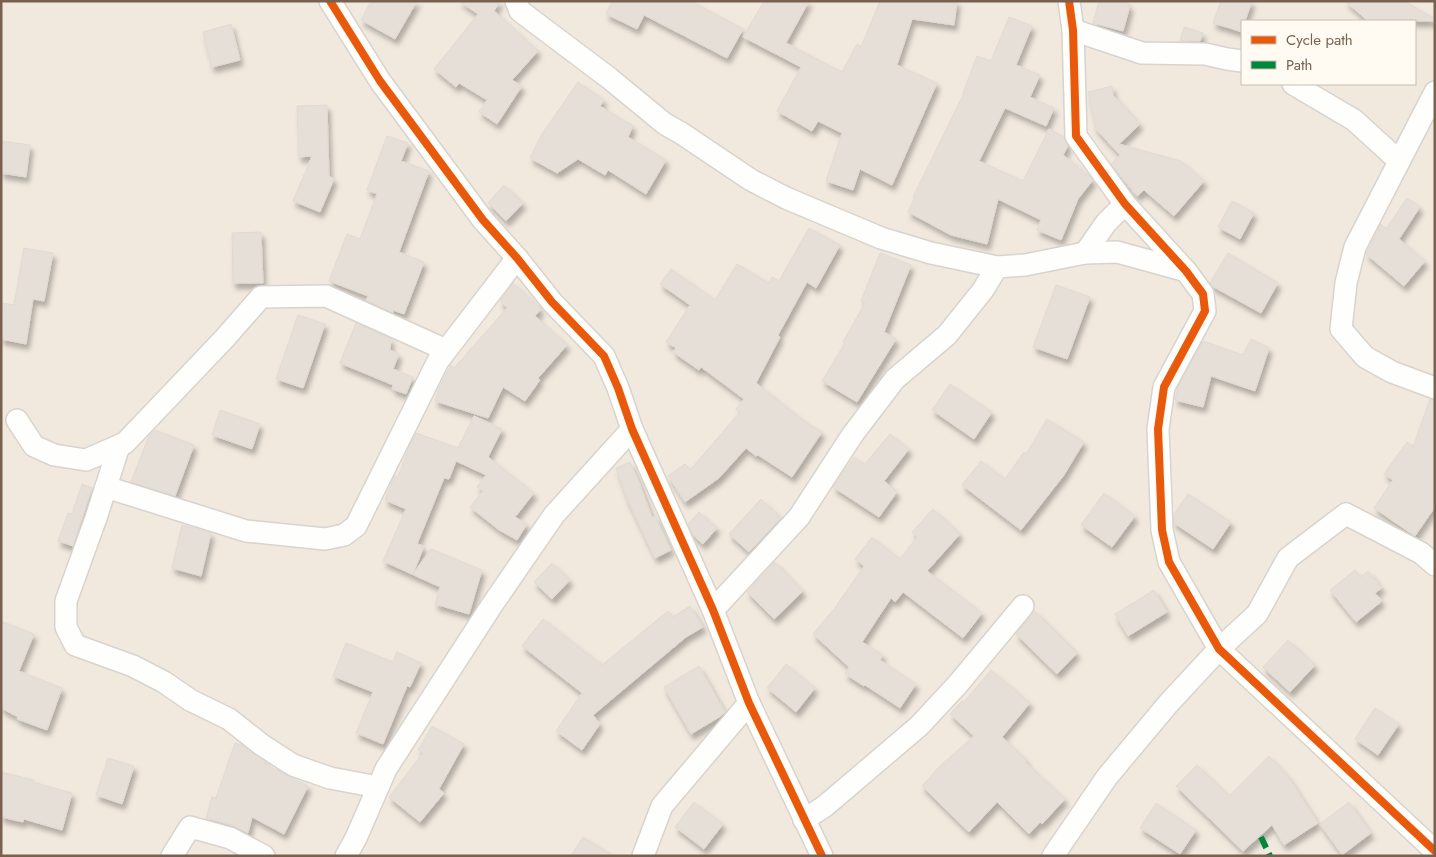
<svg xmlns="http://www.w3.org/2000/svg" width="1436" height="857" viewBox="0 0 1436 857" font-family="Jost,sans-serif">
  <defs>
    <filter id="shadow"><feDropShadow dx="3" dy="5.5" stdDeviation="2.5" flood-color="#0004"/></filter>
  </defs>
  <rect width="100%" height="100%" fill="#f8f6f0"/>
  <path fill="#f1e9de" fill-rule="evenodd" d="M1 1H1435V856H1ZM1242 21H1415V84H1242Z"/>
  <g fill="#e5dfd7" stroke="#e1dad2" filter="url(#shadow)">
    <polygon points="371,1 417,1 395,39 361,20"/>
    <polygon points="459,1 500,1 494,11 538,51 512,80 522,86 497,124 479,112 487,100 459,83 456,87 434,69 478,14"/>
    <polygon points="612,1 691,1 743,29 727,58 644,15 637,29 606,14"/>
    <polygon points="764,1 809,1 786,43 842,72 857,44 861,47 880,1 957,1 954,25 912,19 897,65 937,83 892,185 860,169 853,190 826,181 842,133 818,121 812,131 777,111 801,67 743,37"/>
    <polygon points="1099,1 1127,1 1126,5 1130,6 1123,31 1093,23"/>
    <polygon points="1221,1 1252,1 1245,21 1242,21 1242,32 1213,23"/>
    <polygon points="1345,1 1404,1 1435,19 1435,21 1368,21"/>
    <polygon points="1009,17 1032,26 1016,65 1040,75 1030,97 1054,108 1046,126 1005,108 979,161 1023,181 1049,129 1064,137 1068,146 1063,155 1088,175 1093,180 1078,199 1061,240 1037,230 1041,220 998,199 987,244 951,235 908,212 915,197 913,197 964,93 963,93 977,56 991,61"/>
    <polygon points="231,24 240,60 212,67 203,32"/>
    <polygon points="1184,27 1203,33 1200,41 1180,41"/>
    <polygon points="578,82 604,100 600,106 633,126 628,137 666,160 646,194 608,170 605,175 578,159 557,173 530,158 542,134"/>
    <polygon points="1112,86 1113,95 1140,124 1119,144 1181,161 1204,181 1174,216 1144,190 1137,196 1123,179 1111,164 1120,155 1096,129 1088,92"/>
    <polygon points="327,105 329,176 334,179 320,212 293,201 312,156 299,157 297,106"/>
    <polygon points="387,136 408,143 401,161 429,171 399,252 424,262 404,314 393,310 393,313 366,300 368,296 329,281 347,234 360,239 377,194 367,190"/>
    <polygon points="1,141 30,145 26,177 1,173"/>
    <polygon points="504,185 523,203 506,221 488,203"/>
    <polygon points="1407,198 1420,207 1399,239 1425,261 1404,286 1366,254 1381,224 1386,229"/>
    <polygon points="1232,201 1254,213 1240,239 1218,227"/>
    <polygon points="809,228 840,245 816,288 807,282 778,335 780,337 756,383 807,423 822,432 792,477 758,455 756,456 746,448 719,478 685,502 668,476 685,464 690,470 740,412 736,409 744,399 701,367 699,370 673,352 676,348 666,342 690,305 660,284 671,269 715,300 737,264 769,283 772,277 779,281"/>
    <polygon points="261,232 263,283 233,283 232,233"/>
    <polygon points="24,248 53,253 44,301 33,299 26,344 1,339 1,315 3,303 14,305"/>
    <polygon points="880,253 911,265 884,332 896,339 857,402 822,381 845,343 843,342 865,303 861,301"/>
    <polygon points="1228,253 1278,283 1261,313 1212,286 1210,283"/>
    <polygon points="513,283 541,309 535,316 567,345 538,378 540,380 525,401 503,387 488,418 435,401 440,386 451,365 454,368 507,308 500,301"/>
    <polygon points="1056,285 1090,297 1067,359 1033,347"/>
    <polygon points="298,315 325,324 303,388 276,379"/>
    <polygon points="356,323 391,339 390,350 399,354 393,369 413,377 406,394 392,389 393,385 340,363"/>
    <polygon points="1251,339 1269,348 1255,391 1211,376 1203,407 1175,400 1178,387 1203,341 1243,355"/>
    <polygon points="950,384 992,412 974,439 932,410"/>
    <polygon points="1430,399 1435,400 1435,507 1415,536 1374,508 1393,480 1384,474 1407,442 1413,447"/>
    <polygon points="220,410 260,424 252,449 212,435"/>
    <polygon points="474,416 502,429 488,457 534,493 515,517 527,524 517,540 499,530 470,507 483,491 477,487 486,475 456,461 449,479 444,478 417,544 424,546 413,574 431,549 482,570 469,614 435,604 440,587 383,561 406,509 385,500 395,475 398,477 409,447 416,433 458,448"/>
    <polygon points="1047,419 1084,442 1064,475 1021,530 962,485 981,461 1005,479 1024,452 1026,454"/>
    <polygon points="155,430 194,445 175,496 131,482 149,436"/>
    <polygon points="890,434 909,449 884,481 897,492 879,517 833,487 846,468 855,457 864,465"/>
    <polygon points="630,462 639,482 652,517 655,516 671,550 655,558 628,501 616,468"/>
    <polygon points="82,484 92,488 73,546 58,541 68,513 72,514"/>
    <polygon points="1104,493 1135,516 1112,547 1081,525"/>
    <polygon points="1188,494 1231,522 1213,549 1174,523 1174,514"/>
    <polygon points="761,499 781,518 749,552 729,534"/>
    <polygon points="933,509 960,534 927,571 982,613 963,638 903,592 895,602 891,598 862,642 883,655 880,660 916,684 900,708 865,685 864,686 845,674 849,667 813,634 834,609 864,566 855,559 872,537 900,559 917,537 912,532"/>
    <polygon points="699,512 717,528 703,544 693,535 688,524"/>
    <polygon points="182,525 211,533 201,576 172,568"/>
    <polygon points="775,562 803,591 774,619 747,592"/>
    <polygon points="552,563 570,580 552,599 534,582"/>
    <polygon points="1355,570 1361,577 1368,571 1382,588 1375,593 1382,601 1356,622 1330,590"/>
    <polygon points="1154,590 1167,612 1128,636 1115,614"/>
    <polygon points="690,606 703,627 686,637 593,715 600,724 582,750 556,731 582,693 522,646 543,619 602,665 668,611 673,617"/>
    <polygon points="1035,611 1077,653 1057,674 1016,634"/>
    <polygon points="1,621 34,634 19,671 62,688 47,730 17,719 18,717 1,708"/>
    <polygon points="1288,640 1315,665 1290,692 1263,667"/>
    <polygon points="346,643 393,662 397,652 421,663 410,687 407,686 383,744 356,733 373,692 333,676"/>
    <polygon points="786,664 815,688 796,712 767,688"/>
    <polygon points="699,666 725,712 721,716 691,734 664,687"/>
    <polygon points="991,670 1030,703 1002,737 1027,761 1025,762 1065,799 1042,824 1040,822 1029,834 997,802 969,832 922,786 941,765 974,736 950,714 962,701 964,702"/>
    <polygon points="1375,708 1399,724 1378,755 1355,739"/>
    <polygon points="432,726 464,744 439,789 444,793 420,822 389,797 423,753 418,750"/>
    <polygon points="235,743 244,746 266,762 265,764 308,786 284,834 252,817 248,833 234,826 206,818 212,797 216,798"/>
    <polygon points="1269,756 1287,775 1318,823 1284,845 1272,825 1243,851 1176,786 1197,765 1229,796"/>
    <polygon points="108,758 134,766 122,804 96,795"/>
    <polygon points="1,772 34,780 33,782 72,793 62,830 24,819 23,822 1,817"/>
    <polygon points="694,802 723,824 704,849 675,827"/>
    <polygon points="1349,802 1371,833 1342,855 1320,824"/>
    <polygon points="1156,803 1196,830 1180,854 1140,828"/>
    <polygon points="583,837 614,856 571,856"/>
  </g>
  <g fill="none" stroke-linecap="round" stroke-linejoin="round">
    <defs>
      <g id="street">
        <polyline points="330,1 380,81 483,220 517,258 552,302 604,356 618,388 632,429 713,610 749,703 822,856"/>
        <polyline points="516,1 520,11 609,78 665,124 681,133 751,180 786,198 881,238 931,253 997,267 1025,265 1085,253 1117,252 1186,271"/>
        <polyline points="1069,1 1073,30 1076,136 1125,204 1186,271 1203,294 1205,311 1164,387 1158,429 1162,530 1169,562 1219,649 1435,851"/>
        <polyline points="1073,30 1142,53 1205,54 1227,59 1242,61"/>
        <polyline points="1293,84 1354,120 1399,161"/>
        <polyline points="1435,92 1355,247 1346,283 1341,329 1365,357 1392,372 1435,388"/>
        <polyline points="1085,253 1106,223 1125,204"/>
        <polyline points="17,420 34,446 54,455 86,460 125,443 225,338 261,297 326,296 446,350"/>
        <polyline points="119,446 96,518 66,601 66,627 75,645 133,666 164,682 190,700 229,719 262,745 293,765 330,778 378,787"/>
        <polyline points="106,487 246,531 325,539 344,535 356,526 438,361 517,258"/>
        <polyline points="713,610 799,517 853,434 895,379 947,335 983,290 997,267"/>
        <polyline points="804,820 825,806 919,726 958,684 1023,606"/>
        <polyline points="172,856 190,827 230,838 264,856"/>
        <polyline points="346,856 356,838 386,769 492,605 554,515 632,429"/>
        <polyline points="643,856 662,806 749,703"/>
        <polyline points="1053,856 1107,777 1168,704 1219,649 1257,614 1288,558 1346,514 1421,553 1435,565"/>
      </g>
    </defs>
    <use href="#street" stroke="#d8d3cd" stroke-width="24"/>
    <use href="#street" stroke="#fefefd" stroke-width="21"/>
    <polyline stroke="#00873e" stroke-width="6" stroke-dasharray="12 6" stroke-linecap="butt" points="1261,837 1270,856"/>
    <defs>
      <g id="cycleway">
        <polyline points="330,1 380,81 483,220 517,258 552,302 604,356 618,388 632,429 713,610 749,703 822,856"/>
        <polyline points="1069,1 1073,30 1076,136 1125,204 1186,271 1203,294 1205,311 1164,387 1158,429 1162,530 1169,562 1219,649 1435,851"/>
      </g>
    </defs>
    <use href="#cycleway" stroke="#fffbf2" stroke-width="11"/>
    <use href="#cycleway" stroke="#e8590c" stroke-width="8"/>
  </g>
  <rect width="1436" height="857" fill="none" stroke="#78614e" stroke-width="5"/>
  <rect x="1241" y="20" width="175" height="65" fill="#fffbf2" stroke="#c9bdb0"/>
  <rect x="1251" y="36" width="25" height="8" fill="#e8590c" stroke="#c9bdb0"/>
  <text x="1286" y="45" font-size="15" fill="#78614e">Cycle path</text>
  <rect x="1251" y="61" width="25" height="8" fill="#00873e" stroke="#c9bdb0"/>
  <text x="1286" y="70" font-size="15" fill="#78614e">Path</text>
</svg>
